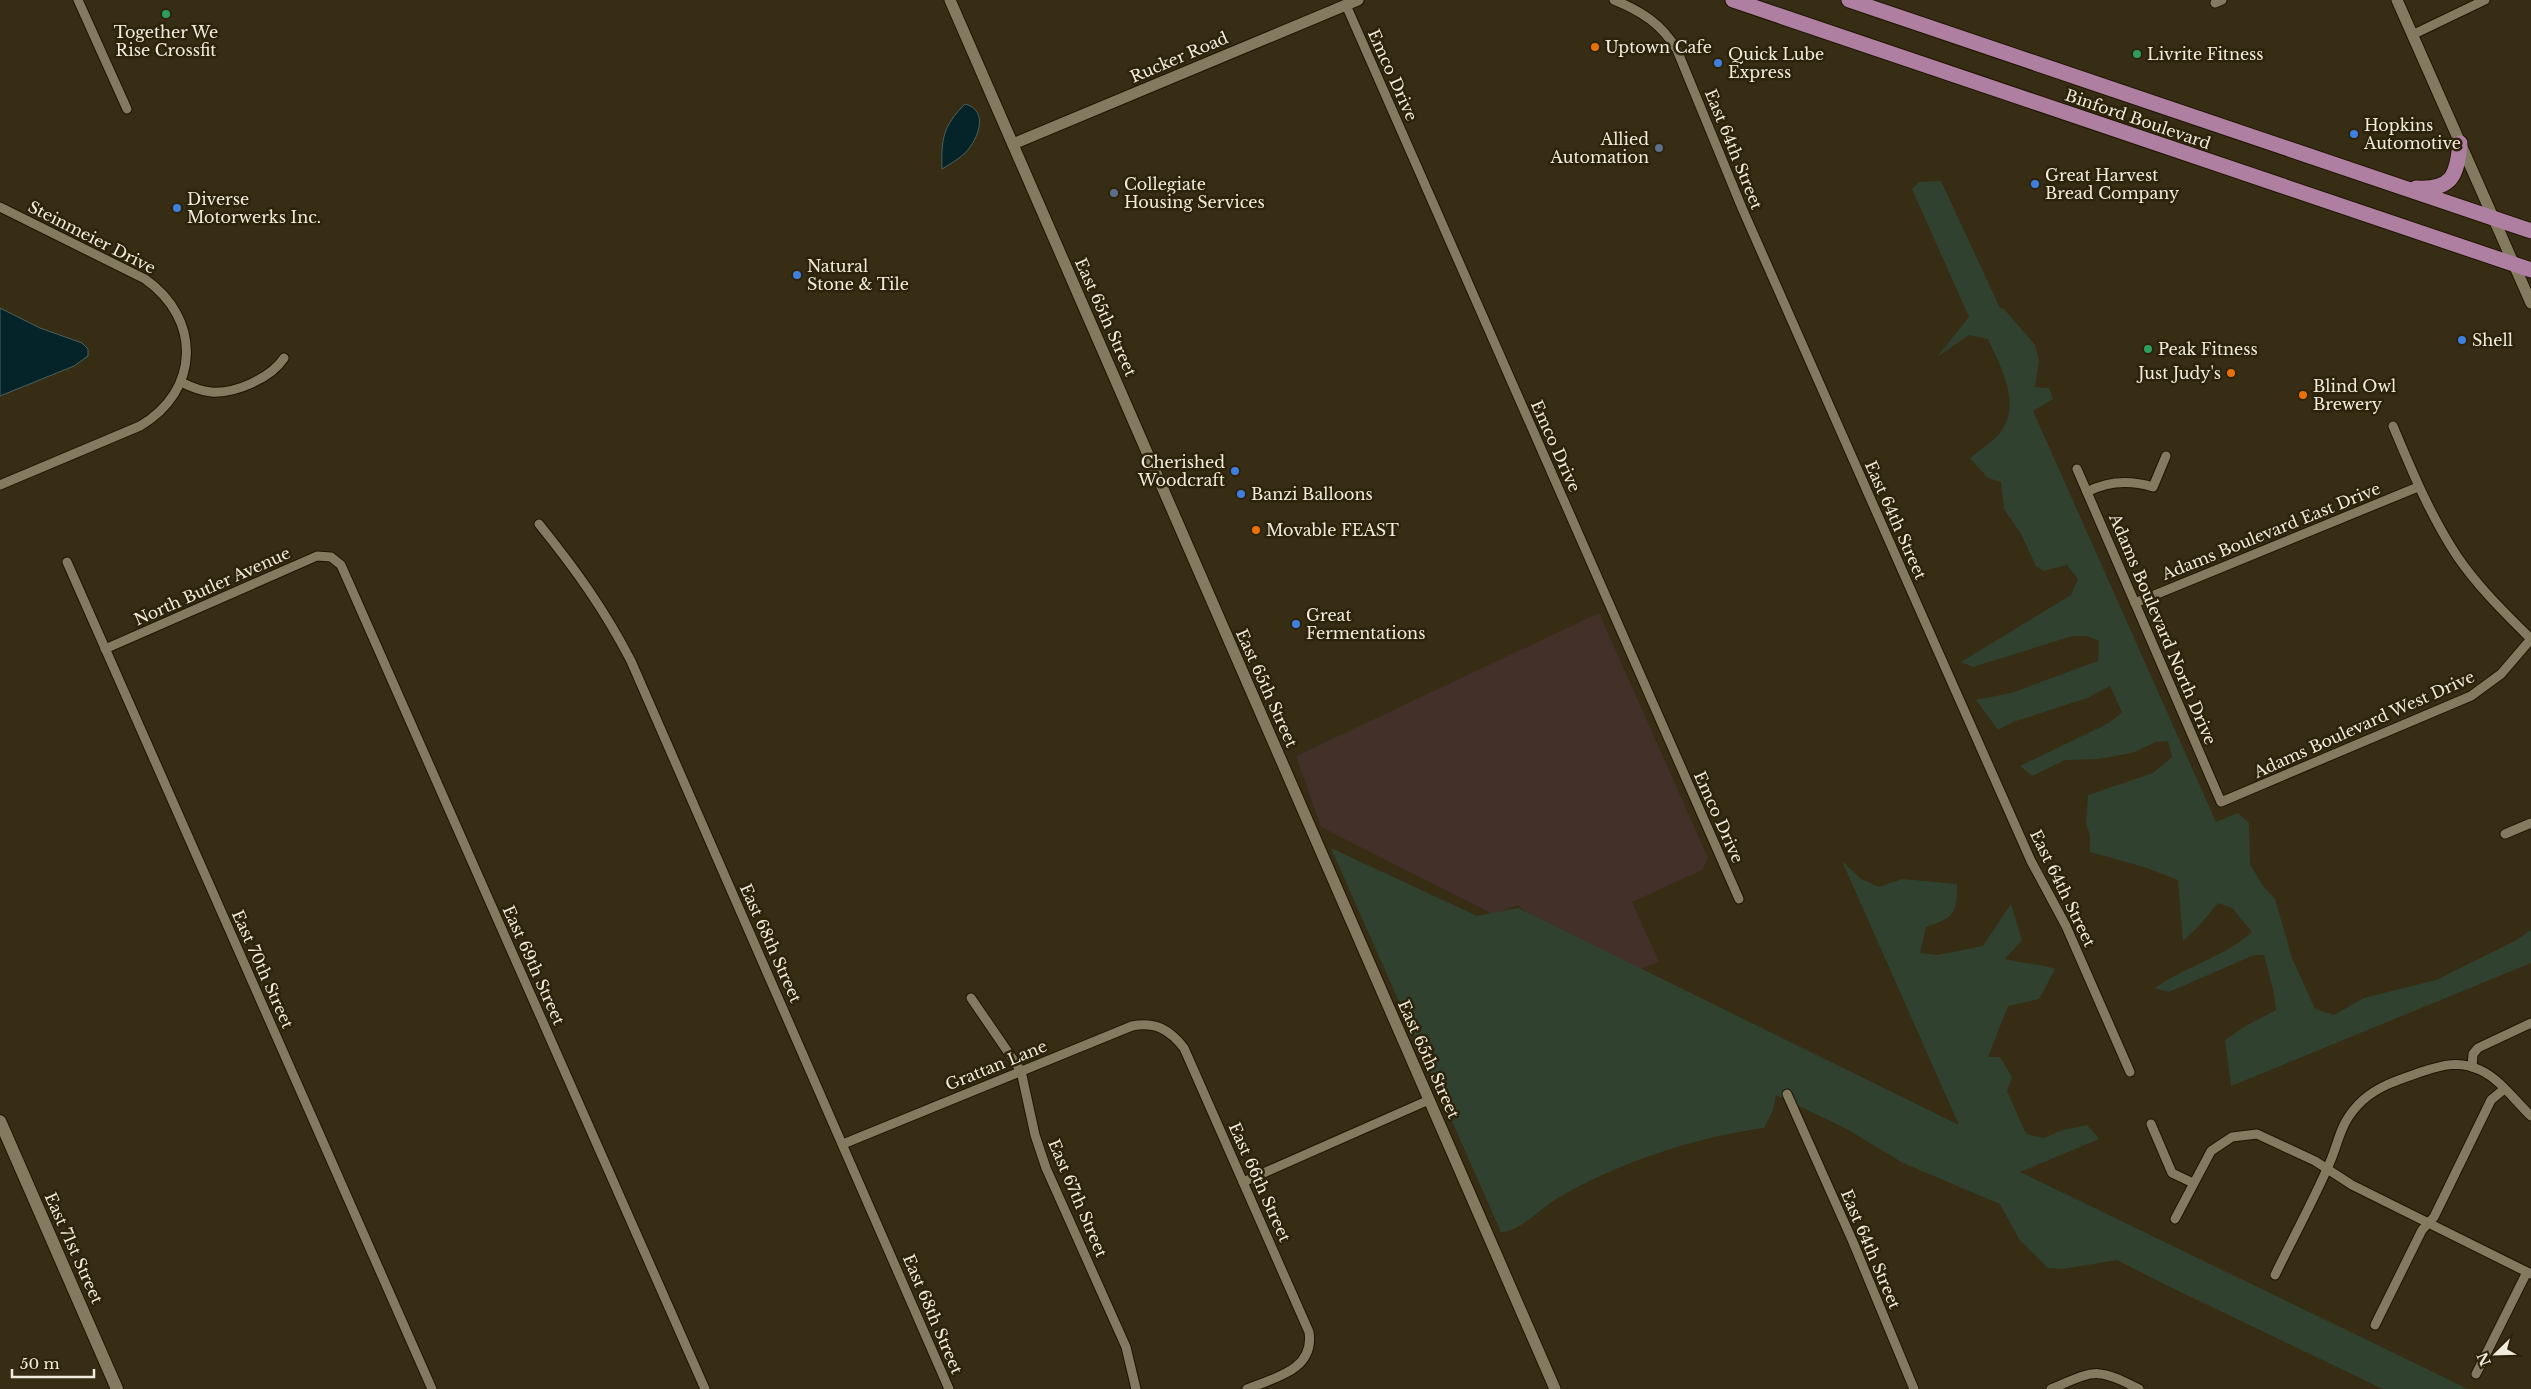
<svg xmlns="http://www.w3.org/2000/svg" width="2531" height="1389" viewBox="0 0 2531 1389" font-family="'Libre Baskerville',serif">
  <rect width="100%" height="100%" fill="#362d14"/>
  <polygon fill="#433129" points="1599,613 1708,858 1702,870 1632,902 1659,962 1637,970 1548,929 1518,905 1493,914 1321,827 1296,756"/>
  <g fill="#30422f">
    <path d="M1941 181 2000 308 2004 309 2035 345 2039 360 2035 387 2049 388 2053 399 2033 411 2216 822 2238 813 2249 823 2250 864 2263 886 2275 899 2292 958 2315 1009 2334 1015 2364 998 2436 980 2515 941 2531 930V963L2231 1086 2225 1040 2244 1027 2276 1010 2274 993 2264 955H2254L2169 992 2155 988C2186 966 2224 957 2252 932L2232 908 2218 903 2199 926 2183 941 2178 880 2144 867 2090 852V835L2086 824 2088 795 2153 773 2172 757 2168 741 2156 742 2132 753 2098 759 2065 760 2032 776 2020 766 2109 723 2122 712 2110 686 2087 698 2013 722 1998 730 1976 700 2011 693 2098 661 2099 641 2087 636H2072L1973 667 1961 662 2071 595 2078 579 2067 565 2044 571 2036 566 2021 534 2004 509 2001 482 1988 478 1970 458C1979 450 1993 442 2000 433 2022 403 2001 368 1988 339L1969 335 1937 357 1969 317 1912 189 1919 182Z"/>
    <path d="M1331 848 1477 916 1518 908 1959 1125 1842 861 1861 879 1879 887 1902 879 1957 884C1957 915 1954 917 1926 927L1920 953 1937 955 1983 946 2011 904 2022 940 2005 959C2022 964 2038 963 2055 969L2039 999 2008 1006 1988 1057H2000L2012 1077 2007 1091 2026 1134 2044 1138 2063 1130 2087 1125 2099 1139 2020 1172 2468 1389H2383L2166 1285 2117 1260 2063 1269 2048 1268 2019 1239 2000 1204 1903 1163 1845 1128 1776 1095 1773 1110 1764 1128C1695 1137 1617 1163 1556 1199 1542 1208 1517 1233 1501 1232Z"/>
  </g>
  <g fill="#052429" stroke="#4c605f">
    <path d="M965 104C989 110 979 139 965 153 959 159 950 164 942 169 941 139 943 126 965 104Z"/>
    <polygon points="0,308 40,328 82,343 88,349 88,356 74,366 0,396"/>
  </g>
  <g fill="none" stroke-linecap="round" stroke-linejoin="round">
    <defs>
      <g id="minor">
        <polyline points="78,0 127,109"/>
        <path d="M1614 0C1641 11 1662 24 1677 50L1742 208 1902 570 2031 861 2066 926 2130 1072"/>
        <polyline points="2215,3 2222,0"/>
        <polyline points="1346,5 1739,899"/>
        <polyline points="2412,35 2485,0"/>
        <path d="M0 207 145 279C202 319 200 391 140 426L0 485"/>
        <path d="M181 382C191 387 200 391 211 392 235 394 271 378 284 358"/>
        <path d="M2077 469 2221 802 2471 696 2501 674 2531 639C2505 613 2478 587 2457 556 2430 515 2412 471 2393 426"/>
        <path d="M2087 492C2108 481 2130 480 2153 487L2166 456"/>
        <path d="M539 524C576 570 604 609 631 661L949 1389"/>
        <polyline points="67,562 432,1389"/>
        <polyline points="2135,603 2418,487"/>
        <polyline points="105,649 317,556 331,557 341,565 705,1389"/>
        <polyline points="2505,834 2531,823"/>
        <polyline points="971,998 1021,1071 1035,1135 1046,1168 1126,1347 1136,1389"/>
        <polyline points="2472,1067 2473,1054 2478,1048 2531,1023"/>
        <polyline points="1787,1094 1853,1242 1914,1389"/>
        <polyline points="2151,1124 2172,1173 2193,1183"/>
        <path d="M843 1144 1132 1026C1155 1021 1170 1030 1184 1048L1309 1332C1315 1370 1274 1378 1247 1389"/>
        <polyline points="1243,1182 1429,1100"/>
        <polyline points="2175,1219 2211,1151 2232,1137 2257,1134 2315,1161 2352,1185 2531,1274"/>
        <path d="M2275 1275C2292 1240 2311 1205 2327 1169 2340 1142 2338 1123 2363 1100 2380 1085 2401 1079 2421 1072 2442 1065 2460 1060 2480 1070 2500 1079 2515 1101 2531 1116"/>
        <polyline points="2375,1325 2422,1230 2434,1217 2491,1100 2503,1090"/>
        <polyline points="2476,1374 2527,1272"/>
        <path d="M2051 1389C2096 1370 2095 1367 2139 1389"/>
      </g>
      <g id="tertiary">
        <polyline points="950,0 1555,1389"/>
        <polyline points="2397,0 2531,303"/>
        <polyline points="1013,144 1358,0"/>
      </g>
      <polyline id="secondary" points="0,1121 117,1389"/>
      <g id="primary">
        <polyline points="1733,0 2531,270"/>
        <polyline points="1849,0 2531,231"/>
        <path d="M2416 188C2452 190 2457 176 2460 143"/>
      </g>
    </defs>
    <use href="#minor" stroke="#1e1500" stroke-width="11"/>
    <use href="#tertiary" stroke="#1e1500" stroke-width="13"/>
    <use href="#secondary" stroke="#1e1500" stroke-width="14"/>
    <use href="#primary" stroke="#1e1500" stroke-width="17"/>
    <use href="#minor" stroke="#847a5f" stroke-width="9"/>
    <use href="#tertiary" stroke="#847a5f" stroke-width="11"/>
    <use href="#secondary" stroke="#847a5f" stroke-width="12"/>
    <use href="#primary" stroke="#af7fa2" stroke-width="15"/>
  </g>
  <g fill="#2e9e5b" stroke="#2c230a" stroke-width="2">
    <circle cx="166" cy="14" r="5"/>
    <circle cx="2137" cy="54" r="5"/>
    <circle cx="2148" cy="349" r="5"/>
  </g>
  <g fill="#e8710a" stroke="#2c230a" stroke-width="2">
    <circle cx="1595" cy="47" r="5"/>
    <circle cx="2231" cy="373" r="5"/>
    <circle cx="2303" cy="395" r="5"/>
    <circle cx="1256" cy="530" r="5"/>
  </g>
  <g fill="#3f7fe0" stroke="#2c230a" stroke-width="2">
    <circle cx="1718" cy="63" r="5"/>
    <circle cx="2354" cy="134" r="5"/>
    <circle cx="2035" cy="184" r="5"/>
    <circle cx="177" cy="208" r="5"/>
    <circle cx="797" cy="275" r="5"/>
    <circle cx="2462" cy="340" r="5"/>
    <circle cx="1235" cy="471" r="5"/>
    <circle cx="1241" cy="494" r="5"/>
    <circle cx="1296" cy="624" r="5"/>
  </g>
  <g fill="#5c6f8a" stroke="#2c230a" stroke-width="2">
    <circle cx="1659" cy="148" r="5"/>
    <circle cx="1114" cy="193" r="5"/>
  </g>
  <g text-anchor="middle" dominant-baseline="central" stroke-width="5" stroke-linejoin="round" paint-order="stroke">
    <g font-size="16" fill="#f1ebdc" stroke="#2c230a" text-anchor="start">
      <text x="166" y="32" text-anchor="middle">Together We<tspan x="166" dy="18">Rise Crossfit</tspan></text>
      <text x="1605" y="47">Uptown Cafe</text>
      <text x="1728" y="54">Quick Lube<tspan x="1728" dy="18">Express</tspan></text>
      <text x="2147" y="54">Livrite Fitness</text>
      <text x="2364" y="125">Hopkins<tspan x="2364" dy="18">Automotive</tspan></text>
      <text x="1649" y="139" text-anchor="end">Allied<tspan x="1649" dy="18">Automation</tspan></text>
      <text x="2045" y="175">Great Harvest<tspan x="2045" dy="18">Bread Company</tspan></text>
      <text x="1124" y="184">Collegiate<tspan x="1124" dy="18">Housing Services</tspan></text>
      <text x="187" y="199">Diverse<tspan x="187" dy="18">Motorwerks Inc.</tspan></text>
      <text x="807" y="266">Natural<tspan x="807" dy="18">Stone &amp; Tile</tspan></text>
      <text x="2472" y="340">Shell</text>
      <text x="2158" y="349">Peak Fitness</text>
      <text x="2221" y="373" text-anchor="end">Just Judy's</text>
      <text x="2313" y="386">Blind Owl<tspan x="2313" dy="18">Brewery</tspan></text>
      <text x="1225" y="462" text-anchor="end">Cherished<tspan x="1225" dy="18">Woodcraft</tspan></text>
      <text x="1251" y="494">Banzi Balloons</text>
      <text x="1266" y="530">Movable FEAST</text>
      <text x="1306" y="615">Great<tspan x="1306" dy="18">Fermentations</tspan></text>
    </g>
    <g font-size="16" fill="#f1ebdc" stroke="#2c230a">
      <text transform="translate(1179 57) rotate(-23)">Rucker Road</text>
      <text transform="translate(1393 75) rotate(66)">Emco Drive</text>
      <text transform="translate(2138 119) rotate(19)">Binford Boulevard</text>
      <text transform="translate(1734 149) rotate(68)">East 64th Street</text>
      <text transform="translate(92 237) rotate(27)">Steinmeier Drive</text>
      <text transform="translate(1106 317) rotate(66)">East 65th Street</text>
      <text transform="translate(1556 446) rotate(66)">Emco Drive</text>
      <text transform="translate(1896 520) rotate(66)">East 64th Street</text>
      <text transform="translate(2271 531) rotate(-22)">Adams Boulevard East Drive</text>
      <text transform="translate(212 586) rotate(-24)">North Butler Avenue</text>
      <text transform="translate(2163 629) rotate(67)">Adams Boulevard North Drive</text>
      <text transform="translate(1267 688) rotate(66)">East 65th Street</text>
      <text transform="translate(2364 724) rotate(-24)">Adams Boulevard West Drive</text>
      <text transform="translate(1719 817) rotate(66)">Emco Drive</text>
      <text transform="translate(2063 888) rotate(64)">East 64th Street</text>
      <text transform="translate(771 943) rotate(66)">East 68th Street</text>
      <text transform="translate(534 965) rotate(66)">East 69th Street</text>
      <text transform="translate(263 969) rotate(66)">East 70th Street</text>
      <text transform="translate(1429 1059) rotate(66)">East 65th Street</text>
      <text transform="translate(996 1065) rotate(-22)">Grattan Lane</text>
      <text transform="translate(1260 1182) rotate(66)">East 66th Street</text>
      <text transform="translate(1078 1198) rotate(67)">East 67th Street</text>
      <text transform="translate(74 1248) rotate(66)">East 71st Street</text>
      <text transform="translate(1871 1249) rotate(67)">East 64th Street</text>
      <text transform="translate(933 1314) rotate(67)">East 68th Street</text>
    </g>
  </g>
  <g transform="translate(2496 1354) rotate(247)" stroke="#2c230a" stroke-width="4" paint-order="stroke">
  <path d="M0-4L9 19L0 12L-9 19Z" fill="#f1ebdc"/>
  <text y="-8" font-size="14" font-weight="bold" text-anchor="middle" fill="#f1ebdc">N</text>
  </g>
  <path d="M12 1369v8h82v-8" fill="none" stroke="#f1ebdc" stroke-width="2.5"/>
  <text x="20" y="1369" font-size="15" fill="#f1ebdc" stroke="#2c230a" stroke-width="4" paint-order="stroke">50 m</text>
</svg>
